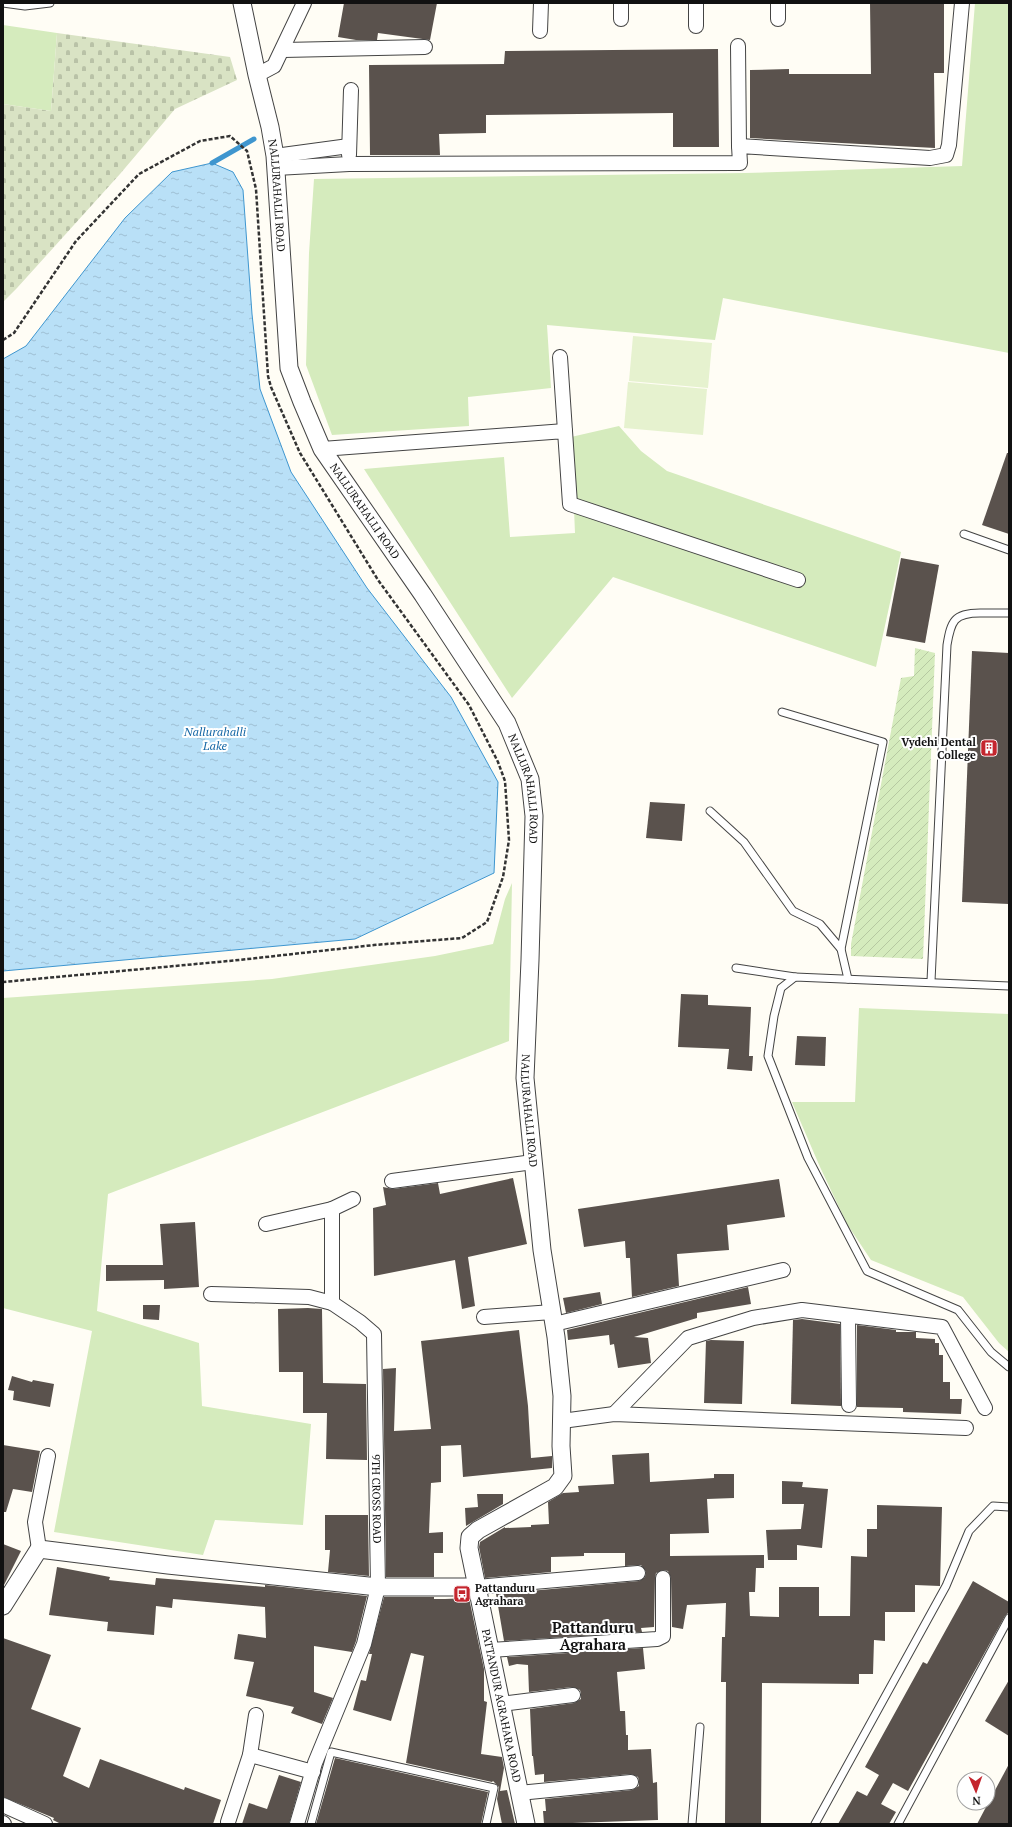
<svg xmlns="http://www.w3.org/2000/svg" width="1012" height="1827" viewBox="0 0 1012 1827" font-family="'PT Serif',serif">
  <defs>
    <pattern id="cemetery-stones" width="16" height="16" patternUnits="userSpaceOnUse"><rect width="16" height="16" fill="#d9e3c4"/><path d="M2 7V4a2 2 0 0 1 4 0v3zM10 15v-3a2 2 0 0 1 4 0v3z" fill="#b9c2a7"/></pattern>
    <pattern id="garden-furrows" width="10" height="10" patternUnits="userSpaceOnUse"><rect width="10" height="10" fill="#d5ebbd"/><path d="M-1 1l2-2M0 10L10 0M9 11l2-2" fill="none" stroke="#b6c8a1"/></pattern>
    <pattern id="water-ripples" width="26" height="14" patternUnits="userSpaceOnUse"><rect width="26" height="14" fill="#b9e0f7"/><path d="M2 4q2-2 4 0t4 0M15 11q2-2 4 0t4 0" fill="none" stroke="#9ebfd3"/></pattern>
  </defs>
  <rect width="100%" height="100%" fill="#fffdf5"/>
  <g fill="#d5ebbd">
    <polygon points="975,3 1009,3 1009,353 723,298 715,340 547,325 551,388 468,397 469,426 332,435 306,365 309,253 314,179 745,173 962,166"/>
    <polygon points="3,25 57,33 51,111 3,104"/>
    <polygon points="619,426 641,451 667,471 901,552 876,667 613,577 512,698 364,469 504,457 510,537 575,533 571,437"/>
    <polygon points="512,883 509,1041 108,1194 97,1311 199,1343 202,1406 311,1424 303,1525 215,1520 203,1555 54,1532 92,1331 3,1308 3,998 272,979 435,956 493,944 505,899"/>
    <polygon points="859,1008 1009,1014 1009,1352 999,1343 963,1297 871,1260 847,1224 820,1167 792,1102 855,1102"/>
  </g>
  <polygon fill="url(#cemetery-stones)" points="57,33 230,57 237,80 175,109 120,174 17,288 3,302 3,104 51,111"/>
  <polygon fill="url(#garden-furrows)" points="915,648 935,653 923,959 851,956 851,944 901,678 914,676"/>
  <g fill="#e6f2cf">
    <polygon points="633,336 712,343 708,388 629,381"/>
    <polygon points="628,382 707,389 703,435 624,428"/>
  </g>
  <polygon fill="url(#water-ripples)" stroke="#3f96cf" points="212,163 233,172 243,190 252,314 260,389 291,472 367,588 451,697 498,782 494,873 355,939 3,971 3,359 26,346 125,218 172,172"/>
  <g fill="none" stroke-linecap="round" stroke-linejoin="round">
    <polyline stroke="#3f96cf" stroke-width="5" points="212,163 254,139"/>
  </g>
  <g fill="#5a524d">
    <polygon points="344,3 437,3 430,40 378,33 377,40 356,40 338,37"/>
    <polygon points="870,3 944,3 944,73 934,73 935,148 750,138 750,70 789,69 789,74 871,74"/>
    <polygon points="718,49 719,147 673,147 673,113 486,115 486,133 439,134 440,155 370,155 369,65 504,64 505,51"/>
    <polygon points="1007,453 1009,453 1009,534 982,525"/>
    <polygon points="901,558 939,565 925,643 886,636"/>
    <polygon points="972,651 1009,653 1009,904 962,902"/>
    <polygon points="650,802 685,804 682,841 646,838"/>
    <polygon points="681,994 708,995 708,1005 751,1007 749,1056 753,1056 752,1071 727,1069 729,1049 678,1047"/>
    <polygon points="797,1036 826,1037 825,1066 795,1065"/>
    <polygon points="513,1178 527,1244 468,1257 475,1306 462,1309 455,1260 374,1276 373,1208 386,1205 383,1187 393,1189 438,1183 440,1194"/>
    <polygon points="779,1179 785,1217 727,1225 729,1250 677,1254 679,1286 632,1297 630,1258 626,1258 625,1241 584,1247 578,1209"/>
    <polygon points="195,1222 199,1287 164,1289 164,1280 106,1281 106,1265 163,1265 160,1224"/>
    <polygon points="748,1287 751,1304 697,1313 697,1318 634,1337 648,1338 651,1363 618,1368 614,1344 610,1345 609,1335 568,1340 567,1330"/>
    <polygon points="600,1292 602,1304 566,1313 563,1298"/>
    <polygon points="143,1305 160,1305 159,1320 143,1319"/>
    <polygon points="308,1308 322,1309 323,1383 366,1384 367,1460 326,1459 327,1413 303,1413 303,1372 279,1372 278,1309"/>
    <polygon points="802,1319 840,1324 841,1406 791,1404 793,1320"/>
    <polygon points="857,1325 896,1330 896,1332 916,1332 916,1338 935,1339 935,1343 939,1343 939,1355 943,1355 943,1382 950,1382 950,1399 962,1399 961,1414 903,1412 903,1408 857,1407"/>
    <polygon points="519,1330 528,1406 531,1458 552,1456 552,1468 463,1477 461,1445 441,1446 441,1482 431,1483 429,1533 443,1532 443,1553 434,1553 434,1577 386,1577 383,1369 396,1368 394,1431 431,1429 421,1341"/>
    <polygon points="711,1340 744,1341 742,1404 704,1403 706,1341"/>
    <polygon points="12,1376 32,1382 33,1380 54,1384 50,1407 13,1400 14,1391 8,1390"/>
    <polygon points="3,1445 40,1451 32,1492 13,1489 6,1512 3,1512"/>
    <polygon points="649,1453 650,1482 714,1478 714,1474 734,1474 734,1498 707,1499 709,1533 670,1534 670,1556 764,1555 764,1568 756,1568 755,1592 749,1592 750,1616 779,1617 779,1587 819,1587 819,1616 850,1616 851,1556 867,1557 867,1529 877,1529 877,1505 942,1507 940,1586 915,1585 915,1612 885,1612 885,1641 874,1640 873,1674 859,1674 859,1684 762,1683 761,1824 725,1824 726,1682 721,1682 722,1637 725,1637 726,1603 687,1605 683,1629 672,1627 671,1578 668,1571 663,1570 656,1573 655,1578 654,1627 641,1628 642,1632 504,1641 496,1594 639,1581 645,1577 646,1572 641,1565 625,1566 625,1553 584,1553 584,1556 551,1557 551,1572 485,1578 479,1547 480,1542 505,1527 505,1528 531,1527 531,1525 549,1524 548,1502 563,1493 579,1492 578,1486 614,1484 612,1455"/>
    <polygon points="782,1481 803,1482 802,1487 828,1489 822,1548 797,1545 797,1560 768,1560 766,1530 801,1529 804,1504 782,1504"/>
    <polygon points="477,1494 503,1494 503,1504 466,1526 465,1508 478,1507"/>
    <polygon points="325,1515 368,1515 369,1576 328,1572 330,1550 325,1550"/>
    <polygon points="3,1544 21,1551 3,1587"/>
    <polygon points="57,1567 110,1577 109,1580 155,1585 156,1578 265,1587 265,1585 367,1596 356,1641 352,1652 314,1646 314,1692 333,1698 322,1724 291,1713 294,1707 246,1696 254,1662 234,1659 238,1634 266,1638 265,1607 173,1599 172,1608 156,1606 154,1635 107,1631 108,1622 49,1615"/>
    <polygon points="973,1581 1009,1602 1009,1612 1005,1616 908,1791 893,1783 881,1804 896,1812 889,1824 838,1824 857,1791 867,1796 879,1775 865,1767 923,1662 927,1664"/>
    <polygon points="384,1597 434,1597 434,1599 445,1599 469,1598 484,1669 484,1701 487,1702 481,1754 502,1757 504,1768 500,1791 507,1790 515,1824 502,1824 497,1799 499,1787 493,1781 492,1782 406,1763 424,1656 411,1653 391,1721 353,1710 361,1680 366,1681 372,1654 369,1654"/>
    <polygon points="3,1638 51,1655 31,1709 81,1728 63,1776 89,1788 100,1759 184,1790 185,1787 221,1800 213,1824 61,1824 53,1820 54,1818 3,1797"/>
    <polygon points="643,1648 645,1669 617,1672 620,1711 625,1711 626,1735 628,1735 628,1750 651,1749 653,1783 657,1782 658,1820 544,1824 543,1811 546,1811 545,1799 632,1790 639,1786 639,1781 638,1777 631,1774 544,1782 544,1774 535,1775 533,1756 532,1756 530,1709 574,1703 581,1699 581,1694 580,1690 572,1687 529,1692 528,1665 517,1664 509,1666 507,1657"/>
    <polygon points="1009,1680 1009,1736 985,1721"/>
    <polygon points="335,1758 488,1792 481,1824 316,1824"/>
    <polygon points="1009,1764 1009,1824 977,1824"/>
    <polygon points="279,1775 301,1782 289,1824 242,1824 249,1803 267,1809"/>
  </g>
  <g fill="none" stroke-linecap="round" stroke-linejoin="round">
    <defs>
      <g id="service">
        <polyline points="3,3 25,6 50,3"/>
        <polyline points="964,534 1009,550"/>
        <polyline points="782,712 883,742 841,949 848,979"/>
        <polyline points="710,811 744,842 793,911 820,924 841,949"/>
        <polyline points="736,968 795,977"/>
        <path d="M931 981 947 645C951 621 954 613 980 613 990 613 999 613 1009 613"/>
        <polyline points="1009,986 795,977 781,988 774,1016 768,1056 808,1158 867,1271 958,1310 991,1352 1009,1367"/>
        <polyline points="311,1824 331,1752 494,1788 486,1824"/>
        <polyline points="692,1824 700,1727"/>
        <polyline points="815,1824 946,1586 969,1531 993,1506 1009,1507"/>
        <polyline points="898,1824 1009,1618"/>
      </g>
      <g id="minor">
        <polyline points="621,3 621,19"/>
        <polyline points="696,3 696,26"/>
        <polyline points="778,3 778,19"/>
        <polyline points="540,31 541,3"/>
        <polyline points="738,46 739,146"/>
        <polyline points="283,50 425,47"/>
        <polyline points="257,75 274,66 304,3"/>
        <polyline points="349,155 351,90"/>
        <polyline points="275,156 349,146"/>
        <polyline points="276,168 349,164 740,163 739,146 930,158 946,155 949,145 962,3"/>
        <polyline points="560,357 565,431"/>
        <polyline points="322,449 565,431 570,504 798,580"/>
        <polyline points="392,1181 533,1162"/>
        <polyline points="266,1224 332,1209"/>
        <path id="s1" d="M211 1294 309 1297 332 1303 360 1322 374 1334 378 1587 364 1644 315 1763 297 1824"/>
        <polyline points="332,1303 332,1209 353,1199"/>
        <polyline points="848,1316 849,1405"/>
        <polyline points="484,1317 552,1312"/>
        <polyline points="554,1324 783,1270"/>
        <polyline points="614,1414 688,1338 753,1318 802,1310 942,1327 985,1408"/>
        <polyline points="562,1421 614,1414 966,1428"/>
        <polyline points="39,1549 35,1522 48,1456"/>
        <polyline points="477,1587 638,1573"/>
        <polyline points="490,1650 657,1639 663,1636 663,1578"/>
        <polyline points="501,1704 573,1695"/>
        <polyline points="250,1755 256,1715"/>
        <polyline points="519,1793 631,1782"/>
        <polyline points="3,1805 45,1824"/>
        <polyline points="228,1822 250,1755 313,1772"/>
        <polyline points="3,1823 4,1824"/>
      </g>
      <g id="tertiary">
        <path id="s2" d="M242 3 257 75 270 127 275 156 289 368 302 402 322 449 423 595 507 723 530 779 534 816 530 960 525 1078 542 1250 556 1337 562 1396 561 1446 563 1476 555 1487 478 1530 470 1537 469 1548 526 1824"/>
        <polyline points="3,1606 39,1549 168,1565 378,1587 477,1587"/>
      </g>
    </defs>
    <use href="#service" stroke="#444" stroke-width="9"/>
    <use href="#minor" stroke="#444" stroke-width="16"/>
    <use href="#tertiary" stroke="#444" stroke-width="19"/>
    <polyline stroke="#333" stroke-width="2.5" stroke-dasharray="4 2" stroke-linecap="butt" points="3,340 14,333 76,241 139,174 200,141 230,136 247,151 256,189 268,376 271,387 300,453 378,580 469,705 498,762 505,781 509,840 503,877 487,922 462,938 374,945 239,960 3,982"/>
    <use href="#service" stroke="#fff" stroke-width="7"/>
    <use href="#minor" stroke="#fff" stroke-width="14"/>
    <use href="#tertiary" stroke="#fff" stroke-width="17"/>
  </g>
  <defs>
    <symbol id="building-square" viewBox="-11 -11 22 22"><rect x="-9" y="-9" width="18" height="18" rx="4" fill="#c4262e" stroke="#fff"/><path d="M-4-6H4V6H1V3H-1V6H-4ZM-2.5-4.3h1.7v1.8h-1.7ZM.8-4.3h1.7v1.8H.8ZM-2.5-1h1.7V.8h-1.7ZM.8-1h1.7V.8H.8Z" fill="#fff"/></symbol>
    <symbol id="bus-square" viewBox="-11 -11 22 22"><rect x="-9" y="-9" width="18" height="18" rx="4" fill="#c4262e" stroke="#fff"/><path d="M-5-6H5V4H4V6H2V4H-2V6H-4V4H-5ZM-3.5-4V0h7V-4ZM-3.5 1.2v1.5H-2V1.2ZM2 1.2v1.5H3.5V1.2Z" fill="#fff"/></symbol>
  </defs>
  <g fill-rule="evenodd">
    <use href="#building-square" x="979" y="738" width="20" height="20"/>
    <use href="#bus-square" x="452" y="1584" width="20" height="20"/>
  </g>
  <g text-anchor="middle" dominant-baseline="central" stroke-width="4" stroke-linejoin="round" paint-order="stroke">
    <g font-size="11" fill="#111" stroke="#fff">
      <text stroke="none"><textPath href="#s2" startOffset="196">NALLURAHALLI ROAD</textPath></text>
      <text stroke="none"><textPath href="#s2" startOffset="532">NALLURAHALLI ROAD</textPath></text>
      <text stroke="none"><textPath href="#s2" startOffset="856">NALLURAHALLI ROAD</textPath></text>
      <text stroke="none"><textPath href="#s2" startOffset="1180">NALLURAHALLI ROAD</textPath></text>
      <text stroke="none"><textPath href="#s1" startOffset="339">9TH CROSS ROAD</textPath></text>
      <text stroke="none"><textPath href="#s2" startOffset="1832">PATTANDUR AGRAHARA ROAD</textPath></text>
    </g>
    <g font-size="11" font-weight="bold" fill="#111" stroke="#fff" text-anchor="end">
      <text x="976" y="742">Vydehi Dental<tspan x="976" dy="13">College</tspan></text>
      <text x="475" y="1588" text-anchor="start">Pattanduru<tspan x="475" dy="13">Agrahara</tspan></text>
    </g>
    <g font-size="12" font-style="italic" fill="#1768a6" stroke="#fff">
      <text x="215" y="731">Nallurahalli<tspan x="215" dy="14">Lake</tspan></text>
    </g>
    <g font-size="15" font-weight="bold" fill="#111" stroke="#fff">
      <text x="593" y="1627">Pattanduru<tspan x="593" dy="17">Agrahara</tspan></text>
    </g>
  </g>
  <rect width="1012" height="1827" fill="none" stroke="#111111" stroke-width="8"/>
  <g transform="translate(976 1791) rotate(178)"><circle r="19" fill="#ffffff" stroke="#a0a0a0"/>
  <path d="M0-3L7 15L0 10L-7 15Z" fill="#c4262e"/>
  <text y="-6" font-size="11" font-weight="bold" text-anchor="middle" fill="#111111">N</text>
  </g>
</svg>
